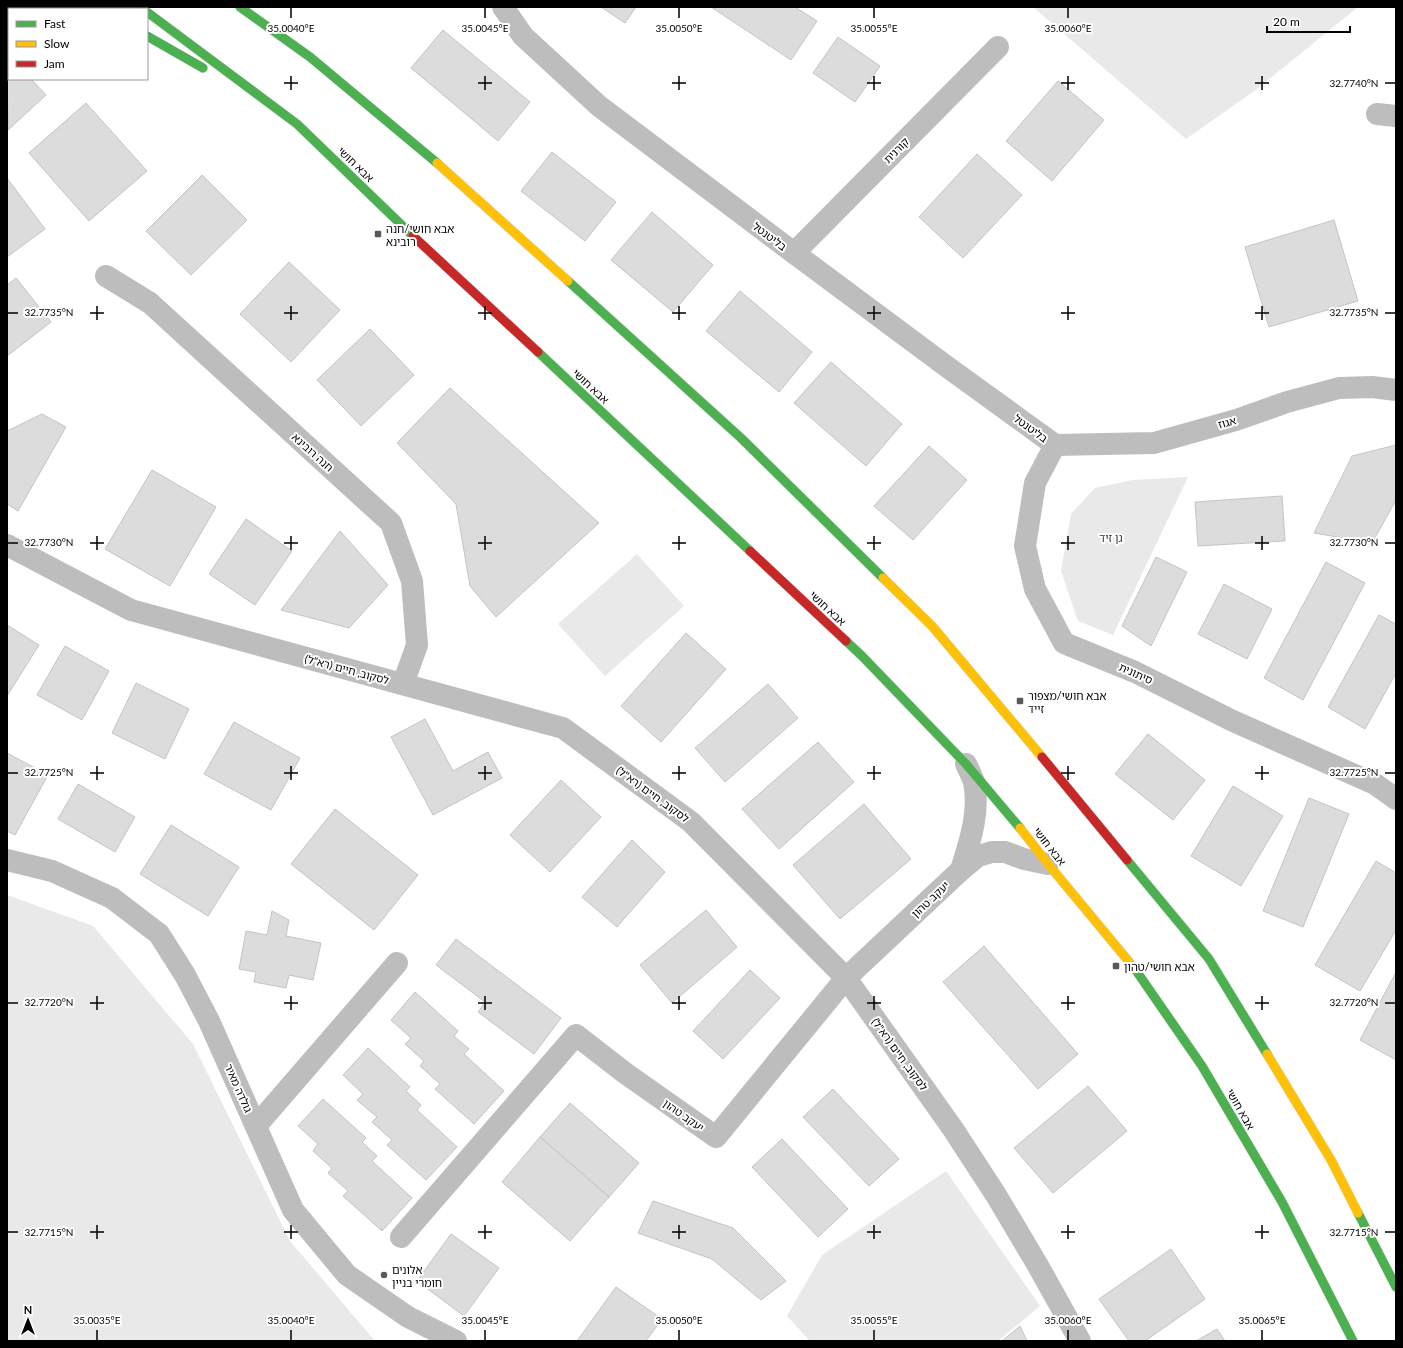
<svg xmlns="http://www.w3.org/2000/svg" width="1403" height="1348" viewBox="0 0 1403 1348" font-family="Lato,'Noto Sans Hebrew',sans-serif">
  <rect width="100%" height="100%" fill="#fff"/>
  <g fill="#e9e9e9">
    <polygon points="1033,7 1358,7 1257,89 1186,139"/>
    <polygon points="1188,477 1113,635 1078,621 1061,571 1071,514 1095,488 1132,480"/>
    <polygon points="637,554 684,606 605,676 558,624"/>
    <polygon points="7,895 93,926 193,1044 290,1241 375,1341 7,1341"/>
    <polygon points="946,1171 1040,1306 998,1341 810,1341 787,1316 822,1255"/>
  </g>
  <g fill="#dcdcdc" stroke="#c4c4c4">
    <polygon points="601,7 636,7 625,23"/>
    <polygon points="711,7 795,7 817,21 791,60"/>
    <polygon points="443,30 530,102 498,141 411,68"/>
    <polygon points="838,37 880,66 855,102 813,73"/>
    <polygon points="7,52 9,54 9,79 31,79 46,95 8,130"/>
    <polygon points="1058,81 1104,120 1052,181 1006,141"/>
    <polygon points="86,103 147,171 89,221 29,153"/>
    <polygon points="552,152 616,202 585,241 521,191"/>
    <polygon points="977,154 1022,195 963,258 919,217"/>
    <polygon points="202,175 247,220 191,275 146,231"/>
    <polygon points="7,178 45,229 7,257"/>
    <polygon points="652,212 713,265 673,312 611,260"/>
    <polygon points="1334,220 1358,301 1269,327 1245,247"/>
    <polygon points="289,262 340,310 291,362 240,314"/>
    <polygon points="16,278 51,322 7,356 7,285"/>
    <polygon points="740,291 812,352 779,392 706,331"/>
    <polygon points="370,329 414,375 361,426 317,380"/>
    <polygon points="831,362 902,424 866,466 794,403"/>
    <polygon points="450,388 599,523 496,617 470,586 456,504 397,443"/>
    <polygon points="42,414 66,427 18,511 7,504 7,431"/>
    <polygon points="1396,445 1396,500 1372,543 1314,533 1352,456"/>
    <polygon points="929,446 967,480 913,540 874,506"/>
    <polygon points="152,470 216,507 170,586 105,549"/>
    <polygon points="1282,496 1285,541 1198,546 1195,502"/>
    <polygon points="246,519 292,551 255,605 209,574"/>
    <polygon points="340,531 388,585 349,628 281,610"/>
    <polygon points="1156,557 1187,572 1151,646 1122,626"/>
    <polygon points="1326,562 1365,583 1303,700 1264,678"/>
    <polygon points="1224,584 1272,609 1247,659 1198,634"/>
    <polygon points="1379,615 1396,624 1396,673 1365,729 1328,707"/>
    <polygon points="7,625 39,645 7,696"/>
    <polygon points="686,633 726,669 661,742 621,706"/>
    <polygon points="65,646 109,671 82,720 37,695"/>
    <polygon points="136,683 189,709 165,759 112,733"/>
    <polygon points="768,684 798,718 725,782 695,748"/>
    <polygon points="425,719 453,771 488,752 502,778 433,815 391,737"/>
    <polygon points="234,722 300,758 271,810 204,774"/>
    <polygon points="1148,734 1205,780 1173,820 1115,774"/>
    <polygon points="818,742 854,782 779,849 742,809"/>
    <polygon points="7,753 48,775 15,835 7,831"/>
    <polygon points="561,780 601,817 550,872 510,835"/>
    <polygon points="78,784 135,817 115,852 58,819"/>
    <polygon points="1233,786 1283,816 1241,886 1191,856"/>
    <polygon points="1309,798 1349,814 1303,927 1263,911"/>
    <polygon points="864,804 911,859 840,919 793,865"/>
    <polygon points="335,809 418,875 374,930 291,864"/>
    <polygon points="171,825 239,867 208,916 140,874"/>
    <polygon points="632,840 665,872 617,927 582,897"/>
    <polygon points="1376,861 1396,873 1396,930 1360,991 1315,965"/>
    <polygon points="706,910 737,947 672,1003 640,965"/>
    <polygon points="272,911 289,920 286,936 321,943 313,980 289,975 286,988 254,982 256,972 239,969 246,931 267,935"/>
    <polygon points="456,939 561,1018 534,1054 478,1012 485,1002 436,965"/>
    <polygon points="984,946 1078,1054 1038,1089 943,982"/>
    <polygon points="750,970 780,998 723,1059 693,1031"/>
    <polygon points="1396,972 1396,1060 1360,1040"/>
    <polygon points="415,992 458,1031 454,1036 469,1049 464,1054 504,1091 474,1124 435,1089 440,1084 420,1066 424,1061 405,1044 411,1038 391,1020"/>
    <polygon points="368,1048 410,1087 406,1091 421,1105 417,1110 457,1147 426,1180 387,1145 392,1140 372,1122 377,1117 357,1100 363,1094 343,1075"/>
    <polygon points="1088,1086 1127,1131 1053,1193 1014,1148"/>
    <polygon points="833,1089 899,1159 869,1186 803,1117"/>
    <polygon points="323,1099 366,1138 362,1142 377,1156 372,1161 412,1198 382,1231 343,1196 348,1191 328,1173 332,1168 313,1151 318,1144 298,1126"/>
    <polygon points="570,1103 639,1163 609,1197 540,1137"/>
    <polygon points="540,1137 609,1197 570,1241 502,1182"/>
    <polygon points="782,1139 848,1209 818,1237 752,1167"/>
    <polygon points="653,1201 733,1228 786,1281 761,1300 712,1259 638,1233"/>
    <polygon points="451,1234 499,1268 464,1316 417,1281"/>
    <polygon points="1171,1249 1205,1299 1145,1341 1129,1341 1099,1299"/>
    <polygon points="616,1287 662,1319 646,1341 577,1341"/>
    <polygon points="1020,1326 1027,1341 1002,1341"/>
    <polygon points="1217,1329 1225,1341 1196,1341"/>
  </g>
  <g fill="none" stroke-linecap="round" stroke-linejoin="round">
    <defs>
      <g id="fast">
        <polyline points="98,7 101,9"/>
        <polyline points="240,7 310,57 437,163"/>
        <polyline points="147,12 297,124 413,236"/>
        <polyline points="147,36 203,68"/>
        <polyline points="568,281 741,438 883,578"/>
        <polyline points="538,352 750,551"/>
        <polyline points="846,641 862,656 966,764 1020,828"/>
        <polyline points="1127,860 1209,959 1267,1054"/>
        <polyline points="1135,969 1202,1066 1282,1202 1353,1341"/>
        <polyline points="1358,1213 1396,1287"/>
      </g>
      <g id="slow">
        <polyline points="437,163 568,281"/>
        <polyline points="883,578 932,626 1042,757"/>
        <polyline points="1020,828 1048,864 1135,969"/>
        <polyline points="1267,1054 1331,1160 1358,1213"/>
      </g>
      <g id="jam">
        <polyline points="413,236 538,352"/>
        <polyline points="750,551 846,641"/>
        <polyline points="1042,757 1127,860"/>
      </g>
    </defs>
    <use href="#fast" stroke="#dbdbdb" stroke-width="10"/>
    <use href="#slow" stroke="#dbdbdb" stroke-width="10"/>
    <use href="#jam" stroke="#dbdbdb" stroke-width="10"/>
    <g stroke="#bdbdbd" stroke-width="22">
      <polyline points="503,7 523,36 599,106 794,253 946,366 1055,445"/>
      <polyline points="1377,114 1396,116"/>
      <polyline points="794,253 998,47"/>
      <polyline points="106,276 150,303 391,523 412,581 417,645 403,684"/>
      <polyline points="1055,445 1035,483 1025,546 1035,589 1064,643 1135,672 1233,721 1375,784 1396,799"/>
      <polyline points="1055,445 1154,443 1236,420 1287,402 1339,388 1372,387 1396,390"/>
      <polyline points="7,545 131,610 563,728 691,822 846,978 953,1129 996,1195 1037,1264 1080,1341"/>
      <polyline points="7,860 52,871 112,898 159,934 185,975 209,1021 293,1210 347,1275 408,1317 456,1341"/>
      <path d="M961 870C970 841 980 812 974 782 972 776 969 770 966 764"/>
      <polyline points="256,1126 397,963"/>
      <polyline points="401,1237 576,1035 625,1073 716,1137 846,978 961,870 978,856 992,852 1005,852 1024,859 1048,864"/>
    </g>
    <use href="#fast" stroke="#4caf50" stroke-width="9"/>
    <use href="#slow" stroke="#ffc107" stroke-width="9"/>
    <use href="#jam" stroke="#c62828" stroke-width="9"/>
  </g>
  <path fill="none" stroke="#000" stroke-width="1.5" d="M291 8V18M485 8V18M679 8V18M874 8V18M1068 8V18M291 76V90M485 76V90M679 76V90M874 76V90M1068 76V90M1262 76V90M284 83H298M478 83H492M672 83H686M867 83H881M1061 83H1075M1255 83H1269M1385 83H1395M97 306V320M291 306V320M485 306V320M679 306V320M874 306V320M1068 306V320M1262 306V320M8 313H18M90 313H104M284 313H298M478 313H492M672 313H686M867 313H881M1061 313H1075M1255 313H1269M1385 313H1395M97 536V550M291 536V550M485 536V550M679 536V550M874 536V550M1068 536V550M1262 536V550M8 543H18M90 543H104M284 543H298M478 543H492M672 543H686M867 543H881M1061 543H1075M1255 543H1269M1385 543H1395M97 766V780M291 766V780M485 766V780M679 766V780M874 766V780M1068 766V780M1262 766V780M8 773H18M90 773H104M284 773H298M478 773H492M672 773H686M867 773H881M1061 773H1075M1255 773H1269M1385 773H1395M97 996V1010M291 996V1010M485 996V1010M679 996V1010M874 996V1010M1068 996V1010M1262 996V1010M8 1003H18M90 1003H104M284 1003H298M478 1003H492M672 1003H686M867 1003H881M1061 1003H1075M1255 1003H1269M1385 1003H1395M97 1225V1239M291 1225V1239M485 1225V1239M679 1225V1239M874 1225V1239M1068 1225V1239M1262 1225V1239M8 1232H18M90 1232H104M284 1232H298M478 1232H492M672 1232H686M867 1232H881M1061 1232H1075M1255 1232H1269M1385 1232H1395M97 1330V1340M291 1330V1340M485 1330V1340M679 1330V1340M874 1330V1340M1068 1330V1340M1262 1330V1340"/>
  <g fill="#595959" stroke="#fff" stroke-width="1.5">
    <rect x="374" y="230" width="8" height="8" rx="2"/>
    <rect x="1016" y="697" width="8" height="8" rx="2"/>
    <rect x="1112" y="962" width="8" height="8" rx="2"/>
    <circle cx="384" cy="1275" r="4"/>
  </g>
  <g text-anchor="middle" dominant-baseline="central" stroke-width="4" stroke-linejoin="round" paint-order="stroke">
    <g font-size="11" fill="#000" stroke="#fff">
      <text transform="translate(896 150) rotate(-45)">קורנית</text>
      <text transform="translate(356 164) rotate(44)">אבא חושי</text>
      <text transform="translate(770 236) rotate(37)">בליטנטל</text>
      <text transform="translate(591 386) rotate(43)">אבא חושי</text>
      <text transform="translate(1227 422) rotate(-16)">אגוז</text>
      <text transform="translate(1031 428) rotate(36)">בליטנטל</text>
      <text transform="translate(313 452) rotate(42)">חנה רובינא</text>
      <text transform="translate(828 608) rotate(43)">אבא חושי</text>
      <text transform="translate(347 669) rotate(15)">לסקוב, חיים (רא"ל)</text>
      <text transform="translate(1136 673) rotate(24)">סיתונית</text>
      <text transform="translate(653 794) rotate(36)">לסקוב, חיים (רא"ל)</text>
      <text transform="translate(1050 846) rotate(52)">אבא חושי</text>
      <text transform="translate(930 899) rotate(-43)">יעקב טהון</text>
      <text transform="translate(900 1054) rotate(54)">לסקוב, חיים (רא"ל)</text>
      <text transform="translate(239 1088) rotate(66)">גולדה מאיר</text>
      <text transform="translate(1241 1109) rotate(60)">אבא חושי</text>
      <text transform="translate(684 1115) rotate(35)">יעקב טהון</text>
    </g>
    <g font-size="11" fill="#000" stroke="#fff" text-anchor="start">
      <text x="386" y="228">אבא חושי/חנה<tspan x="386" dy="13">רובינא</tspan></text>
      <text x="1028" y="695">אבא חושי/מצפור<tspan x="1028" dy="13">זייד</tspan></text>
      <text x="1124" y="966">אבא חושי/טהון</text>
      <text x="392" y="1269">אלונים<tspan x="392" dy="13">חומרי בניין</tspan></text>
    </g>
    <g font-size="11" fill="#2e2e2e" stroke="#fff">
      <text x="1111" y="537">גן זיד</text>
    </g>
  </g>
  <g font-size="10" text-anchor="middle" fill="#000" stroke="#fff" stroke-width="4" stroke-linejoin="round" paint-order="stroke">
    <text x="291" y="32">35.0040°E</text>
    <text x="485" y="32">35.0045°E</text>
    <text x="679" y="32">35.0050°E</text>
    <text x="874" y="32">35.0055°E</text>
    <text x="1068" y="32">35.0060°E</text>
    <text x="1354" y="87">32.7740°N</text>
    <text x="49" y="316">32.7735°N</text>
    <text x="1354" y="316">32.7735°N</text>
    <text x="49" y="546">32.7730°N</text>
    <text x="1354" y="546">32.7730°N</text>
    <text x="49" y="776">32.7725°N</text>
    <text x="1354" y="776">32.7725°N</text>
    <text x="49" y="1006">32.7720°N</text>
    <text x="1354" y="1006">32.7720°N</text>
    <text x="49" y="1236">32.7715°N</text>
    <text x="1354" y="1236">32.7715°N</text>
    <text x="97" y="1324">35.0035°E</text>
    <text x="291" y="1324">35.0040°E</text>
    <text x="485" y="1324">35.0045°E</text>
    <text x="679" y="1324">35.0050°E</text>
    <text x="874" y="1324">35.0055°E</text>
    <text x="1068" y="1324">35.0060°E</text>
    <text x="1262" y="1324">35.0065°E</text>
  </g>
  <rect width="1403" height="1348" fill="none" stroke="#000000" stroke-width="16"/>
  <rect x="8" y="8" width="140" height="72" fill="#ffffff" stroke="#999999"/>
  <rect x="16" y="21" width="20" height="6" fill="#4caf50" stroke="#999999"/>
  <text x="44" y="28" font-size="12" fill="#000000">Fast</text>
  <rect x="16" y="41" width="20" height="6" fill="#ffc107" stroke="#999999"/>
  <text x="44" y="48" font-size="12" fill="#000000">Slow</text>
  <rect x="16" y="61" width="20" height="6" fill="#c62828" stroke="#999999"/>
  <text x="44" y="68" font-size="12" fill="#000000">Jam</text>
  <g transform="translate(28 1320)" stroke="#ffffff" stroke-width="3" paint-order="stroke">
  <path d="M0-3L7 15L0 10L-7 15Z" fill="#000000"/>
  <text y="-6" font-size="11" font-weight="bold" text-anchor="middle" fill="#000000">N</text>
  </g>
  <path d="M1267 26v6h83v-6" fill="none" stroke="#000000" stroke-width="2"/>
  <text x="1273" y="26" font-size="12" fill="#000000" stroke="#ffffff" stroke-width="3" paint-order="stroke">20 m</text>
</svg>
